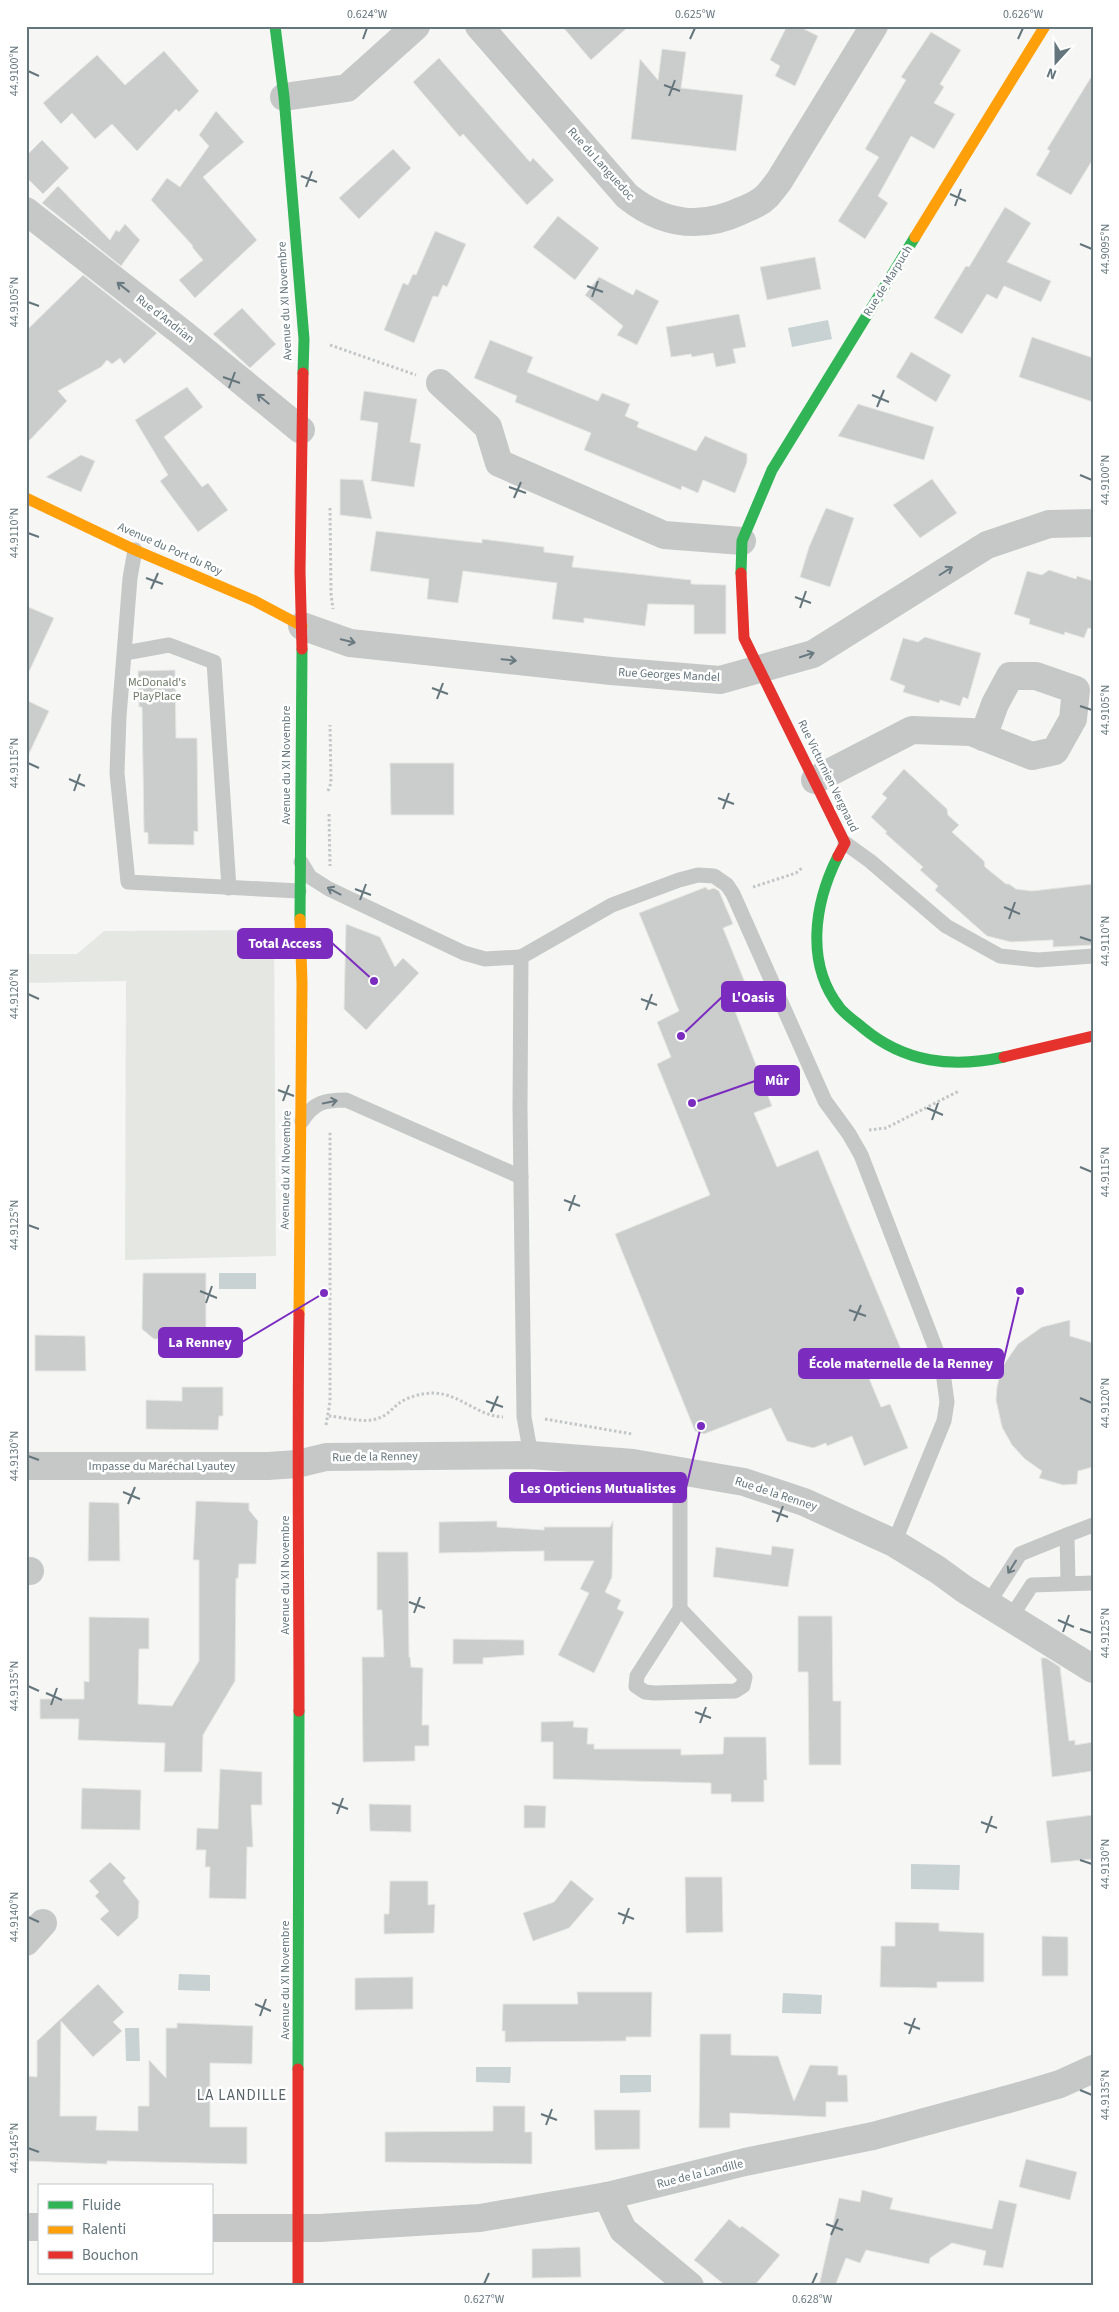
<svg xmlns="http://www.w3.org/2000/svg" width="1119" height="2312" viewBox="0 0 1119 2312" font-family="'Source Sans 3',sans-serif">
  <rect width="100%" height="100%" fill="#f6f6f5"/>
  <polygon fill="#e5e7e3" points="274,930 276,1256 125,1260 126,981 26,983 26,954 77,954 104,931"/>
  <g fill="#c8d2d3">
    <polygon points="828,320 832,339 792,347 788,328"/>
    <rect x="219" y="1273" width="37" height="16"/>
    <polygon points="911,1864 960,1865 959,1890 911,1889"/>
    <polygon points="179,1974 210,1975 210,1991 178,1990"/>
    <polygon points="783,1993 822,1995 821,2014 782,2013"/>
    <polygon points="125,2028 139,2028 140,2061 126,2061"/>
    <polygon points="476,2067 511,2067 510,2083 476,2082"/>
    <polygon points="620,2075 651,2075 651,2092 620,2093"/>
  </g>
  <g fill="#cbcdcd" stroke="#e6e6e4">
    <polygon points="562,26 629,26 591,60"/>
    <polygon points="787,26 798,26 818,36 795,86 775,76 780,66 770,60"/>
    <polygon points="931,32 961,50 940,84 944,87 934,103 955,114 934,149 911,136 878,196 888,203 865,239 838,221 879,157 865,149 906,80 901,77"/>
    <polygon points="662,49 686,52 681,88 743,95 736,151 631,139 640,59 658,80"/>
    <polygon points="164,51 199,91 179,112 176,109 137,151 112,124 95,139 72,113 61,124 43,103 97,55 125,85"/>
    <polygon points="439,58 530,162 533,158 554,180 527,205 463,134 460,137 413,82"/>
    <polygon points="1093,74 1093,159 1071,195 1036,175 1050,151 1047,149"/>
    <polygon points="216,111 244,142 203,177 257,240 195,298 179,280 203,260 192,247 193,246 151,200 167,178 180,187 209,146 199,135"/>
    <polygon points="42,140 69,168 43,194 26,177 26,156"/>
    <polygon points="393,149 411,168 359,219 339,198"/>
    <polygon points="58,186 110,240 116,230 119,232 125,224 140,240 121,266 42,203"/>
    <polygon points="1005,207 1031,223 1007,262 1051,281 1041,302 1004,286 997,299 987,294 962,334 934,318 966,266 969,267"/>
    <polygon points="558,216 599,248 575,280 533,247"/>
    <polygon points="435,231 466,244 447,287 443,285 438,297 433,296 414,343 384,330 403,283 408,285 413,274 416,275"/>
    <polygon points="815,257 821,289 767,300 760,267"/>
    <polygon points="83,275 157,333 124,364 120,358 112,364 107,360 101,367 58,391 67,401 26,444 26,331"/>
    <polygon points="599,277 633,295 636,289 659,301 637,345 617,335 623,326 585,295"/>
    <polygon points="242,308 276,344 250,368 213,334"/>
    <polygon points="739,314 746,347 733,349 736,363 716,367 713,353 692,357 691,354 671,357 666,327"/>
    <polygon points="1032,337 1093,358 1093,402 1019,377"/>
    <polygon points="490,340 533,357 527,372 598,401 602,393 630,404 625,416 639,422 637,427 696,451 705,436 747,454 747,462 735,493 703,480 698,493 682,486 681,490 584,450 591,433 515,402 517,396 474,378"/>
    <polygon points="911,352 951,375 936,402 896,377"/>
    <polygon points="187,387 203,407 164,437 202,487 208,483 228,510 198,532 160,481 168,475 135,420"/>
    <polygon points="364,391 417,399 410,442 421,444 414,487 371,481 378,423 360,420"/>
    <polygon points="858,404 934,427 924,460 838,436"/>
    <polygon points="81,455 95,461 81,492 46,477"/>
    <polygon points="340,479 363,480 372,519 340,515"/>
    <polygon points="932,479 957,513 920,538 893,505"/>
    <polygon points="826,508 854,518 830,587 800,577 809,547"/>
    <polygon points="376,531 482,543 482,539 544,547 544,552 574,556 572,567 691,580 691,584 726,585 726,634 694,634 694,605 648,604 645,626 584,618 584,623 552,619 557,583 463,571 458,603 427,599 429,579 370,571"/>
    <polygon points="1049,570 1076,579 1077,576 1093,581 1093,629 1088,628 1084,638 1065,632 1064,635 1029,624 1030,619 1014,614 1027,571 1042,575"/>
    <polygon points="26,606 54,618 26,678"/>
    <polygon points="925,637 981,653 968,699 963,697 960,706 940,700 939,703 903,692 905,686 890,680 903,638 918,642"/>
    <polygon points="175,670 176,738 197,738 198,832 194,831 194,845 148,844 148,833 144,832 142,707 139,707 138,671"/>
    <polygon points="26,700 49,711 26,760"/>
    <polygon points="390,763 454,763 454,815 391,815"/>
    <polygon points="904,769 947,809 948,815 959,825 952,832 984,861 985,867 1006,884 1009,884 1016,889 1032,891 1093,884 1093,945 1053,947 1053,940 1011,942 987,936 935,890 938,886 920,870 923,867 885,833 887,832 871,817 887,798 882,794"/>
    <polygon points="706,887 708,890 714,888 719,891 733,924 723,928 746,985 728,993 772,1106 754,1113 777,1167 818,1150 903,1354 866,1371 881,1407 890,1404 908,1448 864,1466 852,1436 827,1446 826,1443 813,1448 787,1441 771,1408 704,1434 695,1431 615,1234 710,1195 657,1064 671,1057 657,1022 679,1011 639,913"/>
    <polygon points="346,924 380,937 395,967 403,958 419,973 366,1030 344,1009"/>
    <polygon points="143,1273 206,1273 206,1338 154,1339 142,1329"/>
    <polygon points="1070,1320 1070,1336 1093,1343 1093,1467 1078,1471 1077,1484 1063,1485 1039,1478 1042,1471 1025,1459 1012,1445 1002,1427 996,1400 997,1387 1002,1367 1018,1344 1042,1327"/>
    <polygon points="35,1335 85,1336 86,1371 35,1371"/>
    <polygon points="182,1387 223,1387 223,1416 219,1416 218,1430 146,1429 146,1400 182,1401"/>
    <polygon points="196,1501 249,1503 249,1510 258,1521 256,1564 239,1564 238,1579 236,1578 235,1681 203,1735 202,1772 164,1772 165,1743 78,1740 79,1719 40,1719 40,1699 84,1699 84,1681 89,1682 89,1617 149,1618 149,1649 139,1649 138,1704 172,1706 199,1661 199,1560 193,1560"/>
    <polygon points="89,1502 119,1503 120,1561 88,1561"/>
    <polygon points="497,1521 497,1527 544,1530 544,1527 610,1527 613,1521 612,1577 605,1592 621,1600 617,1609 624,1612 594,1673 558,1655 589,1593 580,1589 594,1561 544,1561 544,1551 439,1553 439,1522"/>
    <polygon points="772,1546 794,1549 788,1587 713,1577 716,1547 771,1555"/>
    <polygon points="377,1552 408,1552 409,1657 410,1657 411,1667 423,1668 422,1725 429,1725 429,1746 415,1746 415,1761 363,1762 362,1657 384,1657 382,1610 377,1610"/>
    <polygon points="798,1616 832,1616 833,1701 841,1701 841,1765 809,1765 808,1672 798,1672"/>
    <polygon points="453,1639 524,1640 524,1655 483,1658 483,1664 453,1664"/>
    <polygon points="1041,1658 1046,1658 1060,1667 1069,1741 1075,1740 1075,1745 1093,1742 1093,1771 1052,1777"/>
    <polygon points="574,1721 573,1727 588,1728 587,1744 594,1744 594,1749 681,1749 681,1755 723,1754 724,1737 766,1737 767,1780 764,1780 764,1802 731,1802 731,1794 711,1794 711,1783 553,1779 553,1742 541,1742 541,1722"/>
    <polygon points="220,1769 262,1772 262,1805 251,1805 253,1847 247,1847 246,1899 209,1898 210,1867 205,1867 206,1850 196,1850 197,1828 218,1829"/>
    <polygon points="82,1788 141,1790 140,1830 81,1829"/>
    <polygon points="369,1804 411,1805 411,1832 370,1831"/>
    <polygon points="524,1805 546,1806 545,1828 524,1828"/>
    <polygon points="1093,1815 1093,1859 1051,1863 1046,1821"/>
    <polygon points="110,1862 126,1878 123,1881 139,1901 138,1918 118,1937 100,1919 109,1911 95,1896 99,1892 89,1881"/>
    <polygon points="685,1877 722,1877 723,1932 686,1933"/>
    <polygon points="571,1880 594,1899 569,1928 533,1941 523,1913 554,1902"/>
    <polygon points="390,1881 428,1881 428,1905 435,1904 434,1933 384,1934 384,1914 389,1914"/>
    <polygon points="895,1922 939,1923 939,1931 984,1933 984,1982 937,1982 937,1988 880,1987 881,1946 895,1946"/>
    <polygon points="1042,1936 1068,1937 1068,1976 1042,1976"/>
    <polygon points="413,1977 413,2009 355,2010 355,1978"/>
    <polygon points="98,1984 124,2012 113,2022 122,2031 93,2057 61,2021 60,2116 97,2116 96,2130 138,2131 138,2106 149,2106 149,2060 166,2078 166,2028 177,2028 177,2023 253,2026 252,2064 210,2063 210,2127 247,2127 247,2164 107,2161 107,2164 26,2161 26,2076 37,2077 37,2041"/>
    <polygon points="577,1992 652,1992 651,2037 626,2037 626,2041 505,2042 505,2031 502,2031 503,2004 578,2004"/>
    <polygon points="700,2034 731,2034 731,2055 778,2056 794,2101 810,2065 838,2066 838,2075 847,2075 848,2102 826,2102 826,2117 730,2113 730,2128 699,2128"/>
    <polygon points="493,2106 525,2106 525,2132 532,2132 532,2164 385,2162 385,2132 493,2131"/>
    <polygon points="594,2110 640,2110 640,2149 595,2150"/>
    <polygon points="1026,2159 1077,2172 1070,2200 1019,2187"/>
    <polygon points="862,2190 893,2198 890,2209 992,2229 999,2200 1017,2204 1003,2268 983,2265 986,2251 952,2243 930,2258 929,2264 866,2250 860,2263 846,2258 835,2286 819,2286 839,2198 860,2202"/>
    <polygon points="729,2219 740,2228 742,2226 780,2255 754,2286 726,2286 694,2260"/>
    <polygon points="580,2247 581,2277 532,2278 532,2249"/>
  </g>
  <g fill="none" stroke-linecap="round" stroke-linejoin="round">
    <g stroke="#c4c6c6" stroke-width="3" stroke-dasharray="2.5 2.5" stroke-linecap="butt">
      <polyline points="330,345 416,375"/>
      <polyline points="330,508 331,594 333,609"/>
      <polyline points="328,791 331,783 330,725"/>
      <polyline points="329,814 330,866"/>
      <polyline points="753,887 796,873 802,868"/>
      <polyline points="869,1130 886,1128 959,1091"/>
      <path d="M329 1416C343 1417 365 1424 379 1418 386 1416 392 1409 398 1404 407 1397 422 1393 434 1393 460 1394 478 1416 503 1417"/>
      <polyline points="545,1419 632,1434"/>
      <polyline points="326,1425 330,1402 330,1132"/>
    </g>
    <g stroke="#c6c8c8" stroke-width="15">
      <polyline points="135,550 130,578 119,717 117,773 128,882 299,891"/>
      <polyline points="125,653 169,645 214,662 229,888"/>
      <polyline points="845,843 870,861 946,926 1000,956 1038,960 1093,956"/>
      <polyline points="301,862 310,877 329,889 464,953 485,959 521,957"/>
      <path d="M302 1121C314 1102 325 1100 346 1100L521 1177"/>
      <polyline points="531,1455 524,1417 520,1108 521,957 612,905 679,880 698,875 714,876 727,885 733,894 825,1101 849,1134 861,1155 942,1365 947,1402 944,1421 894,1543"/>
      <polyline points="1068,1582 1067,1535 1093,1525"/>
      <polyline points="988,1604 1020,1554 1067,1535"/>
      <polyline points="680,1609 745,1677 743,1686 735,1691 654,1693 645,1692 636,1686 637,1676 680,1609 680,1471"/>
      <polyline points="1011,1617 1032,1585 1093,1583"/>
    </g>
    <g stroke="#c6c8c8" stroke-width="28">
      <path d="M479 26 627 196C663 225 701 230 743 210 751 207 761 202 767 196 771 192 775 186 779 181L874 26"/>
      <polyline points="284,97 347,88 416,26"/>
      <polyline points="26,211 185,335 301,430"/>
      <polyline points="440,383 488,427 499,463 664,535 742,541"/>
      <polyline points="302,626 350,643 611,671 720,680 813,654 987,545 1049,524 1093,523"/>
      <polyline points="815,780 912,730 971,732 1032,756 1055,751 1073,719 1076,690 1036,676 1010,676 995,704 983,737"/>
      <polyline points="26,1466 268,1466 297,1464 326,1457 531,1455 633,1463 744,1482 804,1502 894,1543 938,1570 964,1589 1093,1669"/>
      <polyline points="26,1571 30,1571"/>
      <polyline points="26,1942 43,1923"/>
      <polyline points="607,2196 623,2230 690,2286"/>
      <polyline points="26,2227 39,2227"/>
      <polyline points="211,2228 320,2228 480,2218 607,2196 745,2162 873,2136 1016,2097 1060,2084 1093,2069"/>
    </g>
    <g stroke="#30b455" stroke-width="11">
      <polyline points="275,26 284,97 304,339 303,373"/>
      <polyline points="741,573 742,541 772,470 915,237"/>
      <path d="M838 856C814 904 805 964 840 1008 847 1016 856 1022 863 1028 905 1063 952 1068 1004 1057"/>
      <polyline points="300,919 302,649"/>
      <polyline points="298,2069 299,1711"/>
    </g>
    <g stroke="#ff9f0a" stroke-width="11">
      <polyline points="915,237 1045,26"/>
      <polyline points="26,498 135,550 255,601 302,626"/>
      <polyline points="299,1314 302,984 300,919"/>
    </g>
    <g stroke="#e5322d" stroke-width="11">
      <polyline points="741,573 744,638 845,843 838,856"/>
      <polyline points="302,649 300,571 303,373"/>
      <polyline points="1004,1057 1093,1036"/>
      <path d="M299 1314C297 1446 299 1579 299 1711"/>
      <polyline points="298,2286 298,2069"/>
    </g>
  </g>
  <defs><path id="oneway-shaft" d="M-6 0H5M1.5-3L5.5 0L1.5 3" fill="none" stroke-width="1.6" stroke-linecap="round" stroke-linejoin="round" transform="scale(1.25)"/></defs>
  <g stroke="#697980">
    <use href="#oneway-shaft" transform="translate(123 287) rotate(-142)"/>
    <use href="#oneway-shaft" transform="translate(263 399) rotate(-141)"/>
    <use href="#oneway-shaft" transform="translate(946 571) rotate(-32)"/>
    <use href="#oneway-shaft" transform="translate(348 641) rotate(14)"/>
    <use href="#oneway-shaft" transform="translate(807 655) rotate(-18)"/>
    <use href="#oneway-shaft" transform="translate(509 660) rotate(6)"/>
    <use href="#oneway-shaft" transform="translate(334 891) rotate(-152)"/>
    <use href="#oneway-shaft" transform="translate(330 1102) rotate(-11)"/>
    <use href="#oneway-shaft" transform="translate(1012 1567) rotate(122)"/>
  </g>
  <path fill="none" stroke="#64757c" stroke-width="2" d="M363 39 367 28M690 39 695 28M1018 39 1023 28M28 71 39 76M664 85 680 91M669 96 675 80M301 176 317 182M306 187 312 171M950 194 966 201M955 206 961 189M1080 244 1092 249M587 286 603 292M592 297 598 281M28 302 39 306M223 377 240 383M229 388 235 372M872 395 889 402M877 407 884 390M1080 475 1092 480M509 487 526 493M514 498 521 482M28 533 39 537M146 578 163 584M151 589 158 573M795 597 811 603M800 608 806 591M432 688 448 694M437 699 443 683M1080 706 1092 710M28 763 39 768M69 779 85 786M74 791 80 774M718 798 734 804M723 809 729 793M355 889 371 895M360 900 366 884M1004 907 1020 914M1009 919 1015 902M1080 937 1092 941M28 994 39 999M641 999 657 1005M646 1010 652 994M278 1090 294 1096M283 1101 289 1085M927 1108 943 1115M932 1120 938 1103M1080 1167 1092 1172M564 1200 580 1206M569 1211 575 1195M28 1225 39 1229M200 1291 217 1298M206 1303 212 1286M849 1310 866 1316M854 1321 861 1305M1080 1398 1092 1403M486 1401 503 1407M491 1412 498 1396M28 1456 39 1460M123 1492 140 1499M128 1504 135 1487M772 1511 788 1517M777 1522 783 1506M409 1602 425 1608M414 1613 420 1597M1058 1620 1074 1627M1080 1629 1092 1633M1063 1632 1069 1615M28 1686 39 1691M46 1693 62 1700M51 1705 57 1688M695 1712 711 1718M700 1723 706 1707M332 1803 348 1809M337 1814 343 1798M981 1822 997 1828M986 1833 992 1816M1080 1860 1092 1864M618 1913 634 1919M28 1917 39 1922M623 1924 629 1908M255 2004 271 2011M260 2016 266 1999M904 2023 920 2029M909 2034 915 2018M1080 2090 1092 2095M541 2114 557 2120M546 2125 552 2109M28 2148 39 2152M826 2224 843 2230M831 2235 838 2219M484 2284 489 2273M812 2284 817 2273"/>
  <g text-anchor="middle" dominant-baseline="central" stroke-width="5" stroke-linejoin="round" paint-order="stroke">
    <g font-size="12" fill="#64757c" stroke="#fff">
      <text transform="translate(601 164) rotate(48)">Rue du Languedoc</text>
      <text transform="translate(888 281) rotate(-58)">Rue de Marpuch</text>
      <text transform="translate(285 301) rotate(-93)">Avenue du XI Novembre</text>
      <text transform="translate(165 319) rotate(38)">Rue d'Andrian</text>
      <text transform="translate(170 549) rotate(24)">Avenue du Port du Roy</text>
      <text transform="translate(669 675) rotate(3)">Rue Georges Mandel</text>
      <text transform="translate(286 765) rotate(-90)">Avenue du XI Novembre</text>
      <text transform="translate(828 776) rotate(64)">Rue Victurnien Vergnaud</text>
      <text transform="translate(286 1170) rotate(-89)">Avenue du XI Novembre</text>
      <text transform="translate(375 1457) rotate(-1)">Rue de la Renney</text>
      <text x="162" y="1466">Impasse du Maréchal Lyautey</text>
      <text transform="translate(776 1494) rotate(18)">Rue de la Renney</text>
      <text transform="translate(285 1575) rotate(-90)">Avenue du XI Novembre</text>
      <text transform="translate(285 1980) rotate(-90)">Avenue du XI Novembre</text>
      <text transform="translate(700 2174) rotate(-14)">Rue de la Landille</text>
    </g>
    <g font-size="12" fill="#6d7a67" stroke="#fff">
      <text x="157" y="682">McDonald's<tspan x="157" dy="14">PlayPlace</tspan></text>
    </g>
    <g font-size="15" letter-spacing="1" fill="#566268" stroke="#fff">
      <text x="242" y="2095">LA LANDILLE</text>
    </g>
  </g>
  <path fill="none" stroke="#7b2cbf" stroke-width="2" d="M374 981L332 943M681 1036L722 997M692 1103L755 1081M324 1293L242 1342M1020 1291L1003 1363M701 1426L686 1488"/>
  <g fill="#7b2cbf" stroke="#fff" stroke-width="2">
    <circle cx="374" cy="981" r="5"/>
    <circle cx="681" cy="1036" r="5"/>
    <circle cx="692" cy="1103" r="5"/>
    <circle cx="324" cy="1293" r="5"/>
    <circle cx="1020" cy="1291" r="5"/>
    <circle cx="701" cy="1426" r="5"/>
  </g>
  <g fill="#7b2cbf" stroke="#7b2cbf" stroke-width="2">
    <rect x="238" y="929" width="94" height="29" rx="5"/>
    <rect x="722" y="982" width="63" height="29" rx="5"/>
    <rect x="755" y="1066" width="44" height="29" rx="5"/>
    <rect x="159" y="1328" width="83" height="29" rx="5"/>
    <rect x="799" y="1349" width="204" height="29" rx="5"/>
    <rect x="510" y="1473" width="176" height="29" rx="5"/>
  </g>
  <g font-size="14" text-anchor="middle" font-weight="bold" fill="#fff">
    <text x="285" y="948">Total Access</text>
    <text x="753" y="1002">L'Oasis</text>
    <text x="777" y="1085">Mûr</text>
    <text x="200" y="1347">La Renney</text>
    <text x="901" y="1368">École maternelle de la Renney</text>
    <text x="598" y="1493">Les Opticiens Mutualistes</text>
  </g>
  <rect width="1119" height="2312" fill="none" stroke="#ffffff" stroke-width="55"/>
  <rect x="38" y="2184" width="175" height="90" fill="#ffffff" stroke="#c1c8cb"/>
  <rect x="48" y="2201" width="25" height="8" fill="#30b455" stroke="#c1c8cb"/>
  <text x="82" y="2210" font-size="15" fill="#64757c">Fluide</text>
  <rect x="48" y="2226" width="25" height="8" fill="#ff9f0a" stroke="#c1c8cb"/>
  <text x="82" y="2234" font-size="15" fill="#64757c">Ralenti</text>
  <rect x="48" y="2251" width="25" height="8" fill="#e5322d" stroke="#c1c8cb"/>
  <text x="82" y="2260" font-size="15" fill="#64757c">Bouchon</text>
  <g transform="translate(1056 62) rotate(201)" stroke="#ffffff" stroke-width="4" paint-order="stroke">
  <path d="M0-4L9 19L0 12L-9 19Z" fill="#64757c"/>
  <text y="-8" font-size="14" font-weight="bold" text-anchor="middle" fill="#64757c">N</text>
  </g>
  <rect x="28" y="28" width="1064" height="2256" fill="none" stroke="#64757c" stroke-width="2"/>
  <g font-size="12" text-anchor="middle" fill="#64757c">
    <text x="367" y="18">0.624°W</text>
    <text x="695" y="18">0.625°W</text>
    <text x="1023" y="18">0.626°W</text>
    <text transform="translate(14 71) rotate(-90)" y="4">44.9100°N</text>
    <text transform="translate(1105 249) rotate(-90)" y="4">44.9095°N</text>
    <text transform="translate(14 302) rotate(-90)" y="4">44.9105°N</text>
    <text transform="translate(1105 480) rotate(-90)" y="4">44.9100°N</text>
    <text transform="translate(14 533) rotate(-90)" y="4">44.9110°N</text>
    <text transform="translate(1105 710) rotate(-90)" y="4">44.9105°N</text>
    <text transform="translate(14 763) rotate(-90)" y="4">44.9115°N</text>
    <text transform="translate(1105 941) rotate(-90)" y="4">44.9110°N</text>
    <text transform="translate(14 994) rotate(-90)" y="4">44.9120°N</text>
    <text transform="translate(1105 1172) rotate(-90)" y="4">44.9115°N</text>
    <text transform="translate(14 1225) rotate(-90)" y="4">44.9125°N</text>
    <text transform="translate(1105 1403) rotate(-90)" y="4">44.9120°N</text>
    <text transform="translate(14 1456) rotate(-90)" y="4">44.9130°N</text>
    <text transform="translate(1105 1633) rotate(-90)" y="4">44.9125°N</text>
    <text transform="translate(14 1686) rotate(-90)" y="4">44.9135°N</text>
    <text transform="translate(1105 1864) rotate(-90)" y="4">44.9130°N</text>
    <text transform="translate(14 1917) rotate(-90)" y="4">44.9140°N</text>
    <text transform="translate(1105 2095) rotate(-90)" y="4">44.9135°N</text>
    <text transform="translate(14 2148) rotate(-90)" y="4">44.9145°N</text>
    <text x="484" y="2303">0.627°W</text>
    <text x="812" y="2303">0.628°W</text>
  </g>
</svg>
